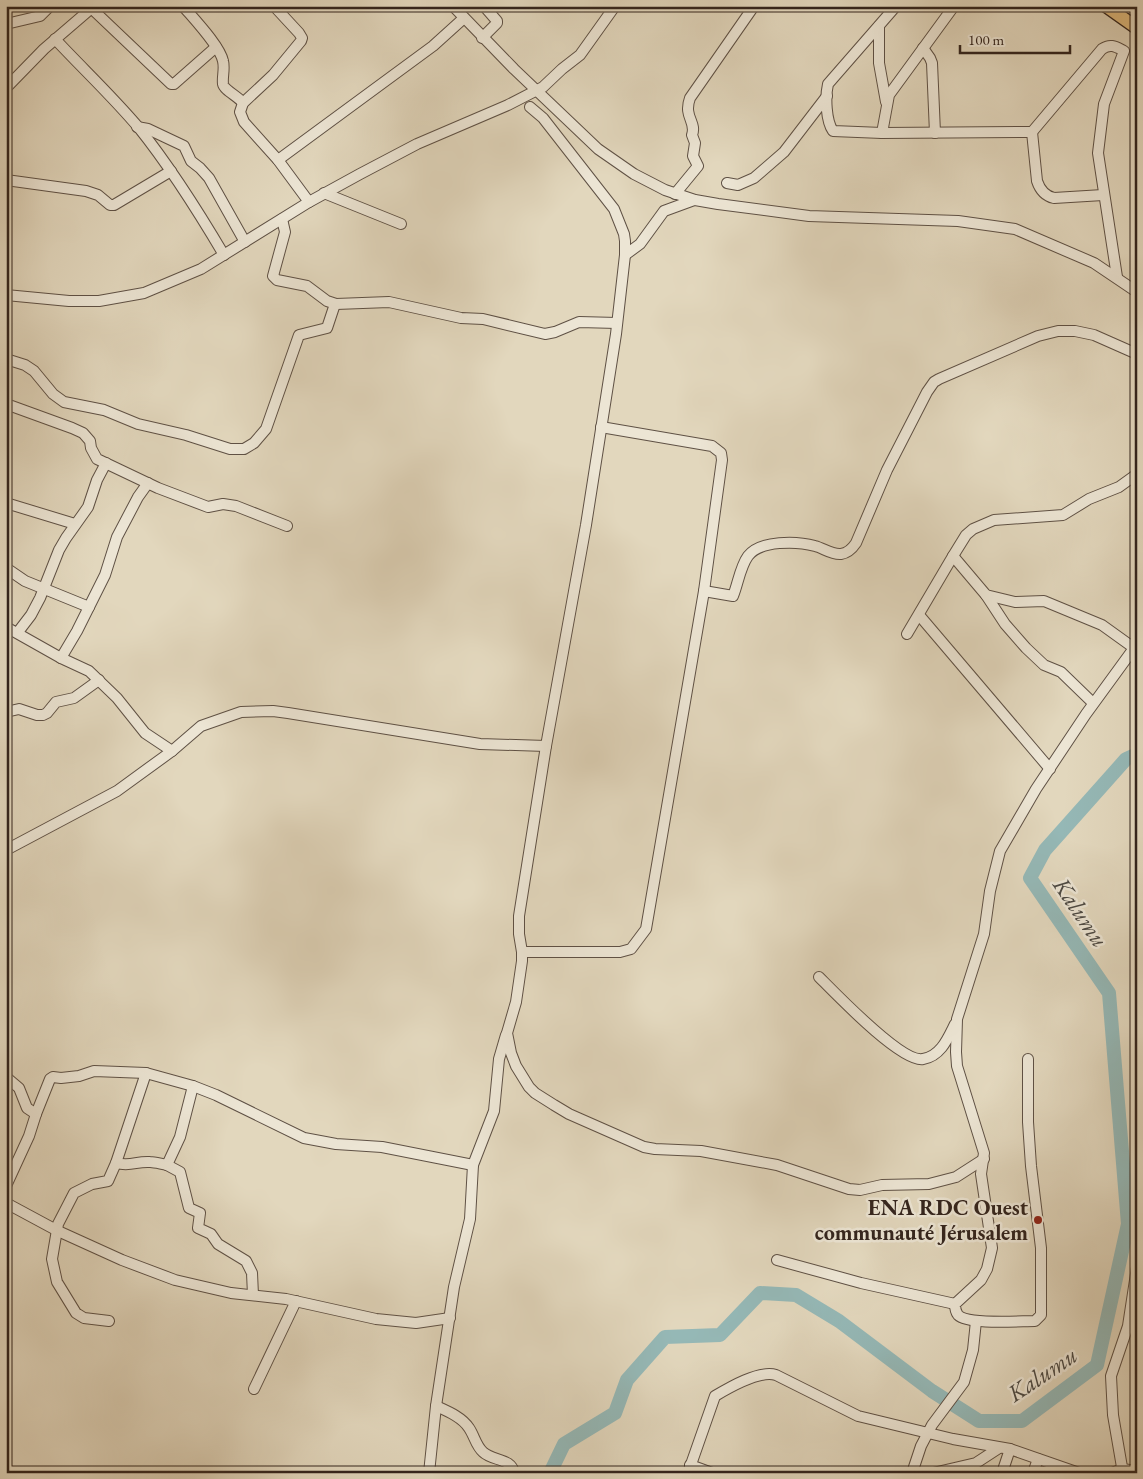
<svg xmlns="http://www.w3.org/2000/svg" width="1143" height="1479" viewBox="0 0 1143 1479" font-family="'EB Garamond',serif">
  <rect width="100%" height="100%" fill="#e2d7bd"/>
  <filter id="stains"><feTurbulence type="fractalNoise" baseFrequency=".004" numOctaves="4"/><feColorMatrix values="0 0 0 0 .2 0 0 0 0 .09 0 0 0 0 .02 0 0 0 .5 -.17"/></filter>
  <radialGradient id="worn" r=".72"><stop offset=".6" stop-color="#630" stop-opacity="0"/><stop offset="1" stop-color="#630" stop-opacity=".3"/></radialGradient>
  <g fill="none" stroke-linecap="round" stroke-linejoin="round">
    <polyline stroke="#95b8b6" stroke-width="14" points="550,1473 564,1444 615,1413 627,1380 665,1337 720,1335 760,1293 796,1295 839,1321 932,1391 979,1421 1022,1421 1097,1365 1128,1224 1109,993 1030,878 1045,850 1126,759 1137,754"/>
    <defs>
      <g id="minor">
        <polyline points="89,6 171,84 174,84 216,47"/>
        <path d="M183 6C194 19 220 46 223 61 225 69 222 77 223 84 224 90 239 97 243 103"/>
        <polyline points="274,6 299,33 302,38 301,41 273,75 243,103 240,112 244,122 278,160 309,202"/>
        <polyline points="453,6 514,69 598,149 634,174 665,190 695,200 718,204 809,216 958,221 1015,229 1094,263 1137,292"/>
        <path d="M896 6 828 84C825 97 826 121 833 131L882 133 1032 132 1102 49C1111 43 1116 47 1124 51L1104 104 1098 153 1117 277"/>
        <polyline points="6,24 40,16 50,6"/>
        <polyline points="879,26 879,63 886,102"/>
        <polyline points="482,38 497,23 497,21 484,6"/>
        <path d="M55 39C83 69 113 97 139 128 171 168 198 211 224 255"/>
        <polyline points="923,48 930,58 932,63 935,133"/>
        <polyline points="6,88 44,49 94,6"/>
        <polyline points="137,127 148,129 184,146 191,161 200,168 209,178 245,242"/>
        <path d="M1032 132 1037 181C1040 190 1045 196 1054 198L1103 195"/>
        <polyline points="882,133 889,95 954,6"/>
        <polyline points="278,160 433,46 464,18"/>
        <polyline points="6,180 86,191 98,195 110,205 114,205 171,171"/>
        <polyline points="727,183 738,185 754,178 784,152 827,96"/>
        <polyline points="324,193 401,224"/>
        <path d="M675 194 698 166 693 156 695 143 692 135C697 122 683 117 690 98L754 6"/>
        <polyline points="282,219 285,232 273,276 277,280 307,286 327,301 336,304 389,302 461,318 483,319 545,334 555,332 579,322 617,323"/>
        <polyline points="625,255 640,244 664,211 694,200"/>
        <polyline points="6,295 69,301 99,301 144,293 201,269 309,202 360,174 417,144 508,105 543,87 562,69 580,55 615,6"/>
        <polyline points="6,359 25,365 34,371 53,394 64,402 104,410 138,424 186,435 230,449 244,449 254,443 266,429 299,335 327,328 335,304"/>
        <polyline points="6,404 72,428 83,433 90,441 91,448 97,459 158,488 208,507 223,504 236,506 287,526"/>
        <polyline points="6,503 75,524"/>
        <polyline points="953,556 986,595 1015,602 1044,601 1102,625 1134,648"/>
        <polyline points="6,568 25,581 89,607"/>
        <path d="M704 591 733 596C738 584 740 567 748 556 760 540 797 541 815 546 823 548 832 555 841 554 848 553 852 549 856 543L887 470 927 392 934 382 939 379 1038 336 1058 331H1075L1094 335 1137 354"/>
        <polyline points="986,595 1005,624 1026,648 1044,665 1061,672 1093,703"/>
        <polyline points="919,615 1050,769"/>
        <polyline points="6,627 61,658 89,671 117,698 145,733 172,751"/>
        <polyline points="18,632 31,615 40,598 59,550 66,538 88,507 97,480 106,463"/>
        <polyline points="907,634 953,556 966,535 973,529 994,520 1063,515 1089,499 1119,487 1137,474"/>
        <polyline points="61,658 77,631 105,575 117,537 138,497 148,483"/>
        <polyline points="6,712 19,709 37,715 43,715 47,713 56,702 74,698 99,680"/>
        <polyline points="546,746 519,916 519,934 522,952 522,961 516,1002 507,1033 511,1053 516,1066 529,1087 535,1093 554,1105 569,1114 644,1147 655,1149 701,1151 777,1165 849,1189 860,1190 882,1185 929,1184 956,1177 984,1159"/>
        <polyline points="6,850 117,791 172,751 201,726 241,712 273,711 288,713 480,744 546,746 586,525 616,334 625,255 625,241 624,234 614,209 543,118 530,107"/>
        <polyline points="522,952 620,952 631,949 646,929 704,591 722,460 721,453 712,446 601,427"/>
        <path d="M819 977C836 994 902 1063 923 1059 941 1056 948 1038 955 1024"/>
        <path d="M1028 1059V1122L1031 1166 1041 1248V1315L1035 1321C1019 1321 968 1325 958 1315 955 1311 955 1308 955 1304L981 1280 987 1269 992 1248 981 1174 984 1153 957 1066 956 1052 957 1019 984 934 990 891 1000 851 1036 789 1086 714 1137 644"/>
        <polyline points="146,1073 193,1086 216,1095 304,1138 336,1144 382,1147 473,1165"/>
        <polyline points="6,1077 19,1088 27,1108 36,1114"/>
        <polyline points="193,1086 180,1137 167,1165 180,1172 189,1208 200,1213 198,1228 211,1234 218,1244 246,1261 252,1273 253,1295"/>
        <path d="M116 1163C131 1167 136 1161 150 1162 155 1162 161 1164 167 1165"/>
        <polyline points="6,1186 29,1136 36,1114 50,1079 53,1077 61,1078 79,1076 94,1071 146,1073 116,1163 108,1181 92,1184 74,1193 58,1224 52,1259 57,1282 76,1313 84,1318 109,1321"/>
        <polyline points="6,1203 58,1231 122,1260 175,1280 231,1293 286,1299 376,1319 416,1323 450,1318"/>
        <polyline points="777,1260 861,1283 955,1304"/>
        <polyline points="254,1389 296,1301"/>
        <path d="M436 1406C447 1411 462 1417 469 1428 474 1435 476 1446 483 1452 492 1461 512 1458 514 1473"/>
        <polyline points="690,1465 712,1473"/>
        <polyline points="429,1473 436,1406 454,1287 470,1219 473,1165 494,1111 499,1059 506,1035"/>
        <path d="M688 1473 715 1396C730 1387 759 1370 776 1375L858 1416 953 1439 1010 1449 1079 1473"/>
        <polyline points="912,1473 921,1446 932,1425 964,1382 973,1350 976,1321"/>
        <polyline points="933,1473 976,1463 999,1448"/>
        <polyline points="1002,1473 1010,1449"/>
        <polyline points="1033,1473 1038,1459"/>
        <polyline points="1112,1473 1122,1469 1137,1471"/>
        <polyline points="1123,1473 1113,1415 1111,1376 1128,1326 1137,1267"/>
      </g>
      <polyline id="major" points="1106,6 1137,28"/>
    </defs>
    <use href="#minor" stroke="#5f5145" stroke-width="12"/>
    <use href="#major" stroke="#33241d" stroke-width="15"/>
    <use href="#minor" stroke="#ece5d4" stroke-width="10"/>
    <use href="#major" stroke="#e1bc7e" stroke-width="12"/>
  </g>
  <circle fill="#8f2418" stroke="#ece5d4" stroke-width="2" cx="1038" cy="1220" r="5"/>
  <g text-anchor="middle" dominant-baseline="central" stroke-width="5" stroke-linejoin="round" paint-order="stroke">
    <g font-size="22" font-weight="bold" fill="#33241d" stroke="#ece5d4" text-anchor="end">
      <text x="1028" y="1207">ENA RDC Ouest<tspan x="1028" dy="25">communauté Jérusalem</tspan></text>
    </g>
    <g font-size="24" font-style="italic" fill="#4c4943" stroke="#ece5d4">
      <text transform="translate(1081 912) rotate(56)">Kalumu</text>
      <text transform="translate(1042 1374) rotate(-34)">Kalumu</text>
    </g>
  </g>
  <rect width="1143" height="1479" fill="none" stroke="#e2d7bd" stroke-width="25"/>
  <rect x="8" y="8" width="1128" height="1464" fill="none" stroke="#33241d" stroke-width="2.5"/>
  <rect x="12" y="12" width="1118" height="1454" fill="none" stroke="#33241d"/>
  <path d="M960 45v8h110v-8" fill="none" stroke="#33241d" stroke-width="2.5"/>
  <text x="968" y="45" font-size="15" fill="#33241d" stroke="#ece5d4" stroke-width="4" paint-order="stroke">100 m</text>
  <rect width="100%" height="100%" filter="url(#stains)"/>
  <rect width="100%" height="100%" fill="url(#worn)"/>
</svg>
